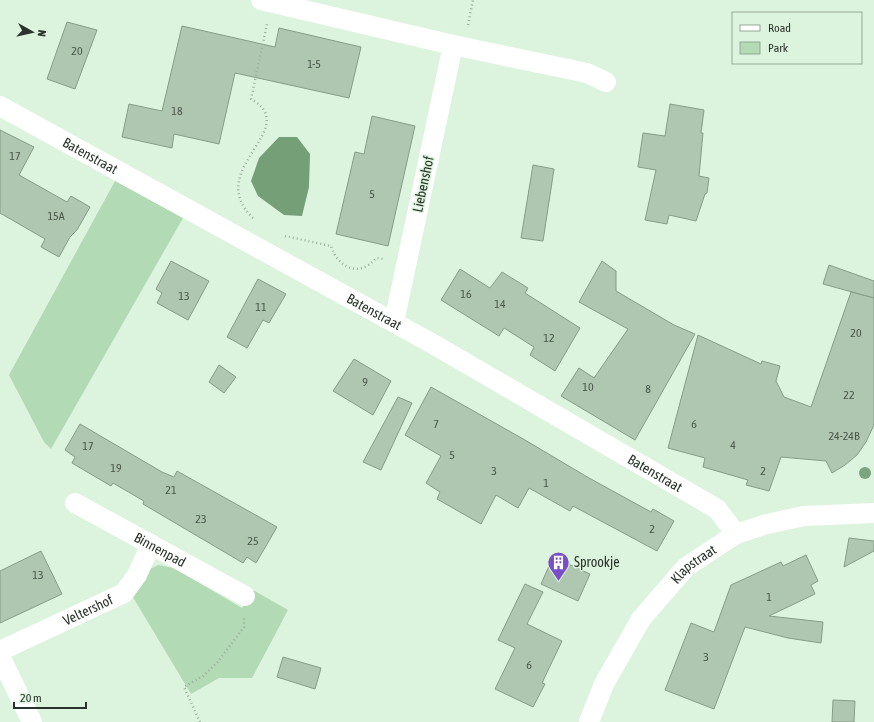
<svg xmlns="http://www.w3.org/2000/svg" width="874" height="722" viewBox="0 0 874 722" font-family="'Asap Condensed',sans-serif">
  <rect width="100%" height="100%" fill="#dcf4dd"/>
  <g fill="#b2dab4">
    <polygon points="115,181 183,218 51,449 44,442 9,375"/>
    <polygon points="158,565 174,568 242,608 253,590 288,610 252,678 219,678 191,694 131,594 148,570"/>
  </g>
  <polygon fill="#759f77" points="279,137 297,137 310,154 309,187 302,216 284,215 258,196 251,181 259,158"/>
  <g fill="#afc6b0" stroke="#869c87">
    <polygon points="67,22 97,30 75,89 47,79"/>
    <polygon points="182,26 275,47 279,28 361,47 349,98 235,73 219,144 174,134 172,148 122,137 129,104 162,111"/>
    <polygon points="670,104 704,110 701,133 703,133 699,176 709,178 707,193 705,194 696,221 669,215 667,224 645,220 656,170 638,167 643,133 665,136"/>
    <polygon points="372,116 415,126 388,246 336,234 355,152 364,154"/>
    <polygon points="0,130 34,147 19,175 67,202 71,196 90,207 77,230 70,237 59,257 41,247 45,239 0,213"/>
    <polygon points="533,165 554,169 543,241 521,238"/>
    <polygon points="171,261 209,281 188,320 157,303 162,293 156,289"/>
    <polygon points="602,261 616,271 616,291 674,325 695,334 635,440 561,396 579,368 594,378 628,329 579,302"/>
    <polygon points="829,265 874,281 874,298 823,284"/>
    <polygon points="460,269 490,288 502,272 528,288 525,293 580,328 555,371 530,355 534,347 504,328 499,336 441,300"/>
    <polygon points="258,279 286,294 269,323 263,320 247,348 227,337"/>
    <polygon points="851,292 874,298 874,425 866,442 857,455 845,465 832,473 826,461 781,457 769,491 746,485 748,480 703,467 705,458 668,448 698,335 761,364 762,361 780,366 776,381 784,397 811,407"/>
    <polygon points="354,359 391,381 373,415 333,391"/>
    <polygon points="219,365 236,377 224,393 209,382"/>
    <polygon points="431,387 525,440 589,478 651,512 653,509 674,521 657,551 573,506 570,511 529,488 518,508 496,495 481,524 437,499 440,492 426,483 441,456 405,435"/>
    <polygon points="398,397 412,403 381,470 363,462"/>
    <polygon points="80,424 162,472 174,477 177,471 277,527 256,563 247,557 243,563 143,504 144,501 113,483 111,486 72,463 75,457 65,450"/>
    <polygon points="849,538 874,541 874,551 844,567"/>
    <polygon points="41,551 62,594 0,623 0,571"/>
    <polygon points="806,555 818,581 811,585 815,594 769,616 823,622 821,643 788,638 745,627 714,709 665,690 691,623 714,632 731,585 781,562 783,566"/>
    <polygon points="553,557 590,574 578,601 541,584"/>
    <polygon points="525,584 543,592 527,624 562,641 542,683 545,684 533,707 495,689 515,648 498,640"/>
    <polygon points="283,657 321,668 315,689 277,677"/>
    <polygon points="833,700 855,701 854,722 832,722"/>
  </g>
  <g fill="none" stroke-linecap="round" stroke-linejoin="round">
    <g stroke="#9cae9d" stroke-width="2.5" stroke-dasharray="1 3" stroke-linecap="butt">
      <polyline points="468,25 473,0"/>
      <path d="M253 218C202 169 304 129 251 99L267 24"/>
      <path d="M285 236 331 246C338 268 360 278 376 258L385 259"/>
      <polyline points="200,722 184,687 203,676 217,663 244,627 244,617"/>
    </g>
    <g stroke="#fff" stroke-width="20">
      <polyline points="261,0 453,45 394,322"/>
      <polyline points="453,45 587,73 606,82"/>
      <path id="s1" d="M0 106 433 344 717 509 736 534"/>
      <path id="s2" d="M75 503 245 596"/>
      <path id="s3" d="M0 651 124 593 137 575 151 544"/>
      <polyline points="0,656 32,722"/>
      <path id="s4" d="M589 722 604 684 641 619 686 567 736 534 767 524 804 516 874 513"/>
    </g>
  </g>
  <circle fill="#7aa57e" cx="865" cy="473" r="6"/>
  <defs>
    <symbol id="building-pin" viewBox="-11 -11 22 30"><path d="M0 17L-7.5 6A9.5 9.5 0 1 1 7.5 6Z" fill="#794ec7" stroke="#dcf4dd"/><path d="M-4-6H4V6H1V3H-1V6H-4ZM-2.5-4.3h1.7v1.8h-1.7ZM.8-4.3h1.7v1.8H.8ZM-2.5-1h1.7V.8h-1.7ZM.8-1h1.7V.8H.8Z" fill="#fff"/></symbol>
  </defs>
  <g fill-rule="evenodd">
    <use href="#building-pin" x="546" y="550" width="25" height="34"/>
  </g>
  <g text-anchor="middle" dominant-baseline="central" stroke-width="3" stroke-linejoin="round" paint-order="stroke">
    <g font-size="12" fill="#4b584c">
      <text x="77" y="51">20</text>
      <text x="314" y="64">1-5</text>
      <text x="177" y="111">18</text>
      <text x="15" y="156">17</text>
      <text x="372" y="194">5</text>
      <text x="56" y="216">15A</text>
      <text x="466" y="294">16</text>
      <text x="184" y="296">13</text>
      <text x="500" y="304">14</text>
      <text x="261" y="307">11</text>
      <text x="856" y="333">20</text>
      <text x="549" y="338">12</text>
      <text x="365" y="382">9</text>
      <text x="588" y="387">10</text>
      <text x="648" y="389">8</text>
      <text x="849" y="395">22</text>
      <text x="436" y="424">7</text>
      <text x="694" y="424">6</text>
      <text x="844" y="436">24-24B</text>
      <text x="733" y="445">4</text>
      <text x="88" y="446">17</text>
      <text x="452" y="455">5</text>
      <text x="116" y="468">19</text>
      <text x="494" y="471">3</text>
      <text x="763" y="471">2</text>
      <text x="546" y="483">1</text>
      <text x="171" y="490">21</text>
      <text x="201" y="519">23</text>
      <text x="652" y="529">2</text>
      <text x="253" y="541">25</text>
      <text x="38" y="575">13</text>
      <text x="769" y="597">1</text>
      <text x="706" y="657">3</text>
      <text x="529" y="665">6</text>
    </g>
    <g font-size="14" fill="#2a332b" stroke="#dcf4dd">
      <text stroke="none"><textPath href="#s1" startOffset="103">Batenstraat</textPath></text>
      <text transform="translate(423 184) rotate(-78)">Liebenshof</text>
      <text stroke="none"><textPath href="#s1" startOffset="427">Batenstraat</textPath></text>
      <text stroke="none"><textPath href="#s1" startOffset="751">Batenstraat</textPath></text>
      <text stroke="none"><textPath href="#s2" startOffset="97">Binnenpad</textPath></text>
      <text stroke="none"><textPath href="#s4" startOffset="192">Klapstraat</textPath></text>
      <text stroke="none"><textPath href="#s3" startOffset="97">Veltershof</textPath></text>
    </g>
    <g font-size="14" fill="#2a332b" stroke="#dcf4dd" text-anchor="start">
      <text x="574" y="562">Sprookje</text>
    </g>
  </g>
  <rect x="732" y="12" width="130" height="52" fill="#dcf4dd" stroke="#95a796"/>
  <rect x="740" y="25" width="20" height="6" fill="#ffffff" stroke="#95a796"/>
  <text x="768" y="32" font-size="12" fill="#2a332b">Road</text>
  <rect x="740" y="42" width="20" height="12" fill="#b2dab4" stroke="#95a796"/>
  <text x="768" y="52" font-size="12" fill="#2a332b">Park</text>
  <g transform="translate(32 32) rotate(98)" stroke="#dcf4dd" stroke-width="3" paint-order="stroke">
  <path d="M0-3L7 15L0 10L-7 15Z" fill="#2a332b"/>
  <text y="-6" font-size="11" font-weight="bold" text-anchor="middle" fill="#2a332b">N</text>
  </g>
  <path d="M14 702v6h72v-6" fill="none" stroke="#2a332b" stroke-width="2"/>
  <text x="20" y="702" font-size="12" fill="#2a332b" stroke="#dcf4dd" stroke-width="3" paint-order="stroke">20 m</text>
</svg>
